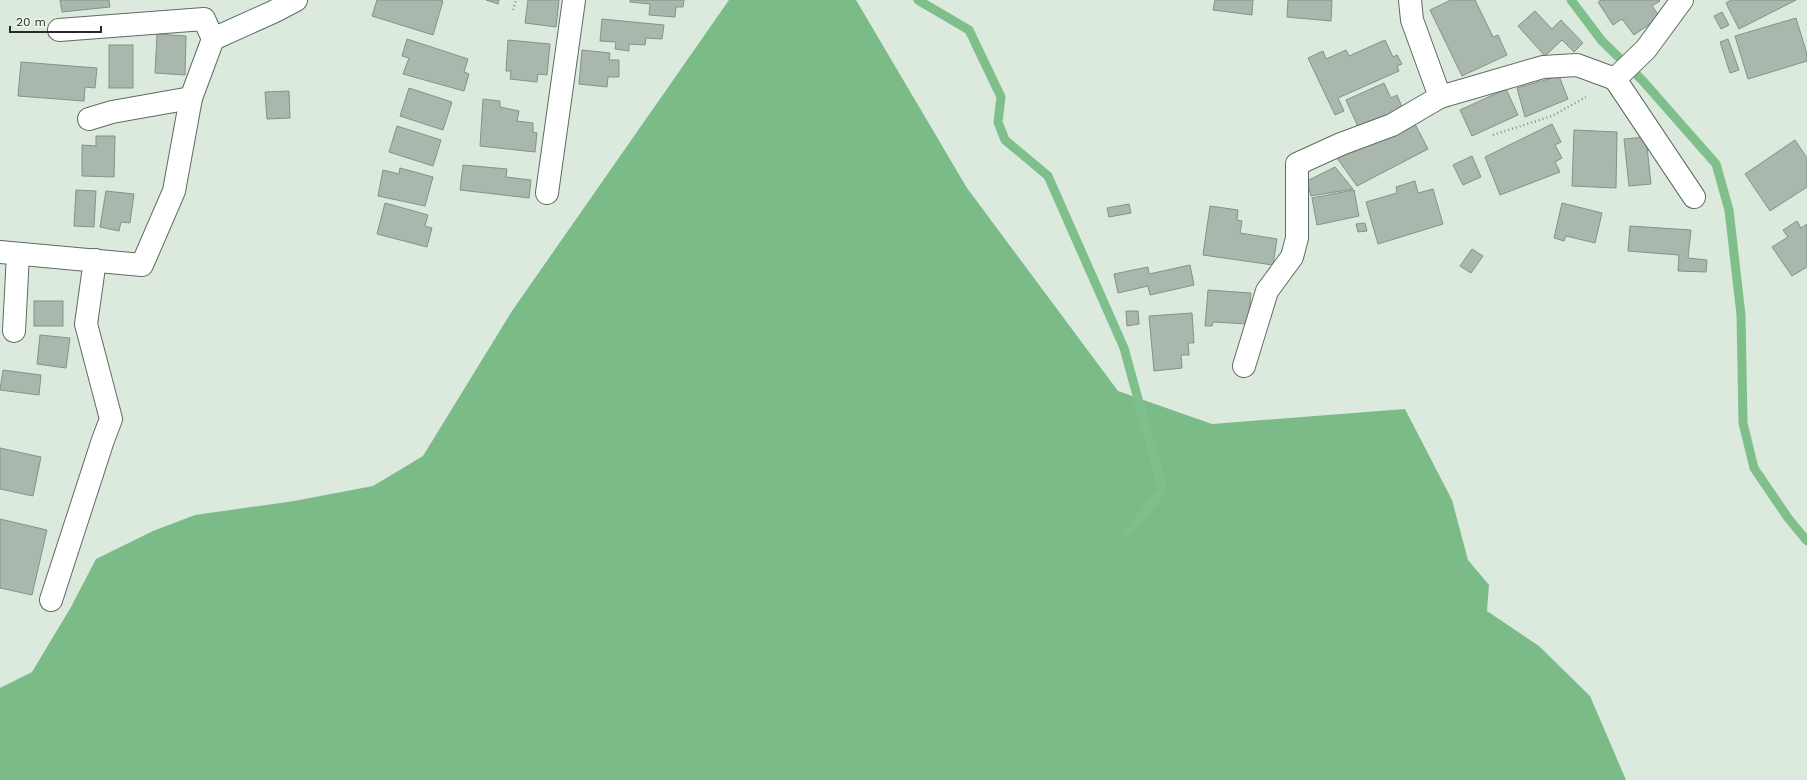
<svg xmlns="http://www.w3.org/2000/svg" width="1807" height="780" viewBox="0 0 1807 780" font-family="'Work Sans',sans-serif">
  <rect width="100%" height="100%" fill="#dceade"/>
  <polygon fill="#7bbb88" points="729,0 856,0 967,188 1118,391 1212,424 1405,409 1452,500 1468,560 1489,585 1487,611 1539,646 1590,696 1626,780 0,780 0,688 32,672 71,607 96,559 153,531 195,515 294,501 373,486 423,456 512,311"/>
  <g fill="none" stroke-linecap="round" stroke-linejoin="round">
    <g stroke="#7ebf8c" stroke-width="9">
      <polyline points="918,0 969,30 1001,97 998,122 1005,140 1048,176 1124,348 1163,490 1127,534"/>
      <polyline points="1571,0 1602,41 1642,80 1716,164 1729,210 1741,315 1743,423 1754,468 1788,518 1807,541"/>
    </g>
  </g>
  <g fill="#aab7ac" stroke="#859287">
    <polygon points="60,0 109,0 110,7 62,12"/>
    <polygon points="377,0 439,0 443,1 433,35 372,16"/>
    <polygon points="486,0 499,0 498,4"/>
    <polygon points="528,0 559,0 556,27 525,23"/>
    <polygon points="630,0 684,0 683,7 676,7 675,17 649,15 650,4 630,2"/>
    <polygon points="1215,0 1253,0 1252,15 1213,10"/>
    <polygon points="1288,0 1332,0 1331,21 1287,17"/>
    <polygon points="1451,0 1475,0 1493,37 1498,35 1507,55 1462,76 1430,10"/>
    <polygon points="1601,0 1659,0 1660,1 1652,6 1660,17 1634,35 1622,19 1613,25 1598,2"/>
    <polygon points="1731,0 1796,0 1739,29 1726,3"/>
    <polygon points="1535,11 1552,29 1561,20 1583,43 1574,52 1562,40 1545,56 1518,26"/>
    <polygon points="1722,12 1729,25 1721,29 1714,16"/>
    <polygon points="1796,18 1807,54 1807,61 1748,79 1735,36"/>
    <polygon points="602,19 664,25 662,39 646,38 645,45 629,44 629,51 615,49 616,42 600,41"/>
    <polygon points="157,34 186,36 185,75 155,73"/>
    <polygon points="407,39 468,59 464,72 469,74 464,91 403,74 409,58 402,56"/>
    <polygon points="1728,39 1739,70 1730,73 1720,42"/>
    <polygon points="508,40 550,44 547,75 538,74 537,82 510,79 511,71 506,71"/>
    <polygon points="1385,40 1393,57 1397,55 1402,64 1397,66 1399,71 1338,98 1344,111 1335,115 1308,58 1323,51 1326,59 1346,50 1349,56"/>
    <rect x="109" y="45" width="24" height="43"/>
    <polygon points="582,50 610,53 609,60 619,60 619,77 608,77 607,87 579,84"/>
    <polygon points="21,62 97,68 95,88 85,87 84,101 18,96"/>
    <polygon points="1559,76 1568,99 1525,117 1517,88"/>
    <polygon points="1384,83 1391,98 1397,95 1403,109 1359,129 1346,100"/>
    <polygon points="409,88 452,102 443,130 400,116"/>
    <polygon points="1506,89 1518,115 1472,136 1460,110"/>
    <polygon points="289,91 290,118 267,119 265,92"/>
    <polygon points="483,99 500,101 500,107 519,111 517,121 533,123 533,132 537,133 535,152 480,146"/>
    <polygon points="1415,124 1428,149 1357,186 1337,158"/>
    <polygon points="1552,124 1561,142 1555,145 1562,158 1555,162 1560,172 1500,195 1485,157"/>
    <polygon points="397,126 441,140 433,166 389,152"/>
    <polygon points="1574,130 1617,132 1616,188 1572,186"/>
    <polygon points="96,136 115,136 114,177 82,176 82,145 96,146"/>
    <polygon points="1646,137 1651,184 1629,186 1624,139"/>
    <polygon points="1795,140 1807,158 1807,187 1770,211 1745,174"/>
    <polygon points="1472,156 1481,177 1463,185 1453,165"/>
    <polygon points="463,165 507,169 506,177 531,180 529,198 460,190"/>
    <polygon points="1335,167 1353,189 1311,196 1307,181"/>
    <polygon points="400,168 433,177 425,206 378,196 383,170 399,174"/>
    <polygon points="1415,181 1418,193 1433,189 1443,224 1378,244 1366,202 1397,193 1396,187"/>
    <polygon points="76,190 96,191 94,227 74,226"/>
    <polygon points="1354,190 1359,216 1317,225 1312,198"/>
    <polygon points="106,191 134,194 130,223 121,222 119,231 100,227"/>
    <polygon points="385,203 428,215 425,226 432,228 427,247 377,234"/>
    <polygon points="1562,203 1602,213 1595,243 1566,236 1564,241 1554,238"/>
    <polygon points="1129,204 1131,213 1109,217 1107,208"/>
    <polygon points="1210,206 1238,210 1237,220 1242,221 1240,233 1277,239 1273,265 1203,255"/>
    <polygon points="1797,221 1801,228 1807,224 1807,267 1792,276 1772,247 1788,237 1783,230"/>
    <polygon points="1365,223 1367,231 1358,232 1356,224"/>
    <polygon points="1630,226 1691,230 1688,258 1707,260 1706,272 1678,271 1679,255 1628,251"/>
    <polygon points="1472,249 1483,256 1471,273 1460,266"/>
    <polygon points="1190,265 1194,285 1150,295 1148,286 1118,293 1114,274 1148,267 1149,274"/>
    <polygon points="1208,290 1251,293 1248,324 1213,322 1212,326 1205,326"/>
    <rect x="34" y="301" width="29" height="25"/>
    <polygon points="1126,311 1138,311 1139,324 1127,326"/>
    <polygon points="1192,313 1194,343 1188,343 1189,355 1181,355 1182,368 1154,371 1149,316"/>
    <polygon points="40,335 70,338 66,368 37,364"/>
    <polygon points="3,370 41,375 39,395 0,390"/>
    <polygon points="0,448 41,457 33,496 0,489"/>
    <polygon points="0,519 47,530 32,595 0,588"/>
  </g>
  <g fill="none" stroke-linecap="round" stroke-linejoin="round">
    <defs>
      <g id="minor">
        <polyline points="1410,0 1412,20 1440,97 1543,67 1577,65 1615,79 1646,49 1682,0"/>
        <polyline points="59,30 204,19 213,39"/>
        <polyline points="1615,79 1694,197"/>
        <polyline points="89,119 112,112 191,98"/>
        <polyline points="547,193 574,0"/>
        <polyline points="0,252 142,265 174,191 191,98 213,39 273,12 296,0"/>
        <polyline points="14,331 18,254"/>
        <polyline points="1244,366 1267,291 1292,257 1297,238 1297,164 1341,144 1392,125 1440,97"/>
        <polyline points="51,600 103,440 111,419 86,324 95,260"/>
      </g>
    </defs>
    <use href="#minor" stroke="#5f6b61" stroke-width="24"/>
    <g stroke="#88928a" stroke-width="2.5" stroke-dasharray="1 3" stroke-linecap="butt">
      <polyline points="513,10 516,0"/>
      <polyline points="1493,135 1552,116 1586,97"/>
    </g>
    <use href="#minor" stroke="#fff" stroke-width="22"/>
  </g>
  <path d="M10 26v6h91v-6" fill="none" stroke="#262b27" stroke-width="2"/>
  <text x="16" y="26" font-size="12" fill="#262b27" stroke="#e9f7eb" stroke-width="3" paint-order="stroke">20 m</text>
</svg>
